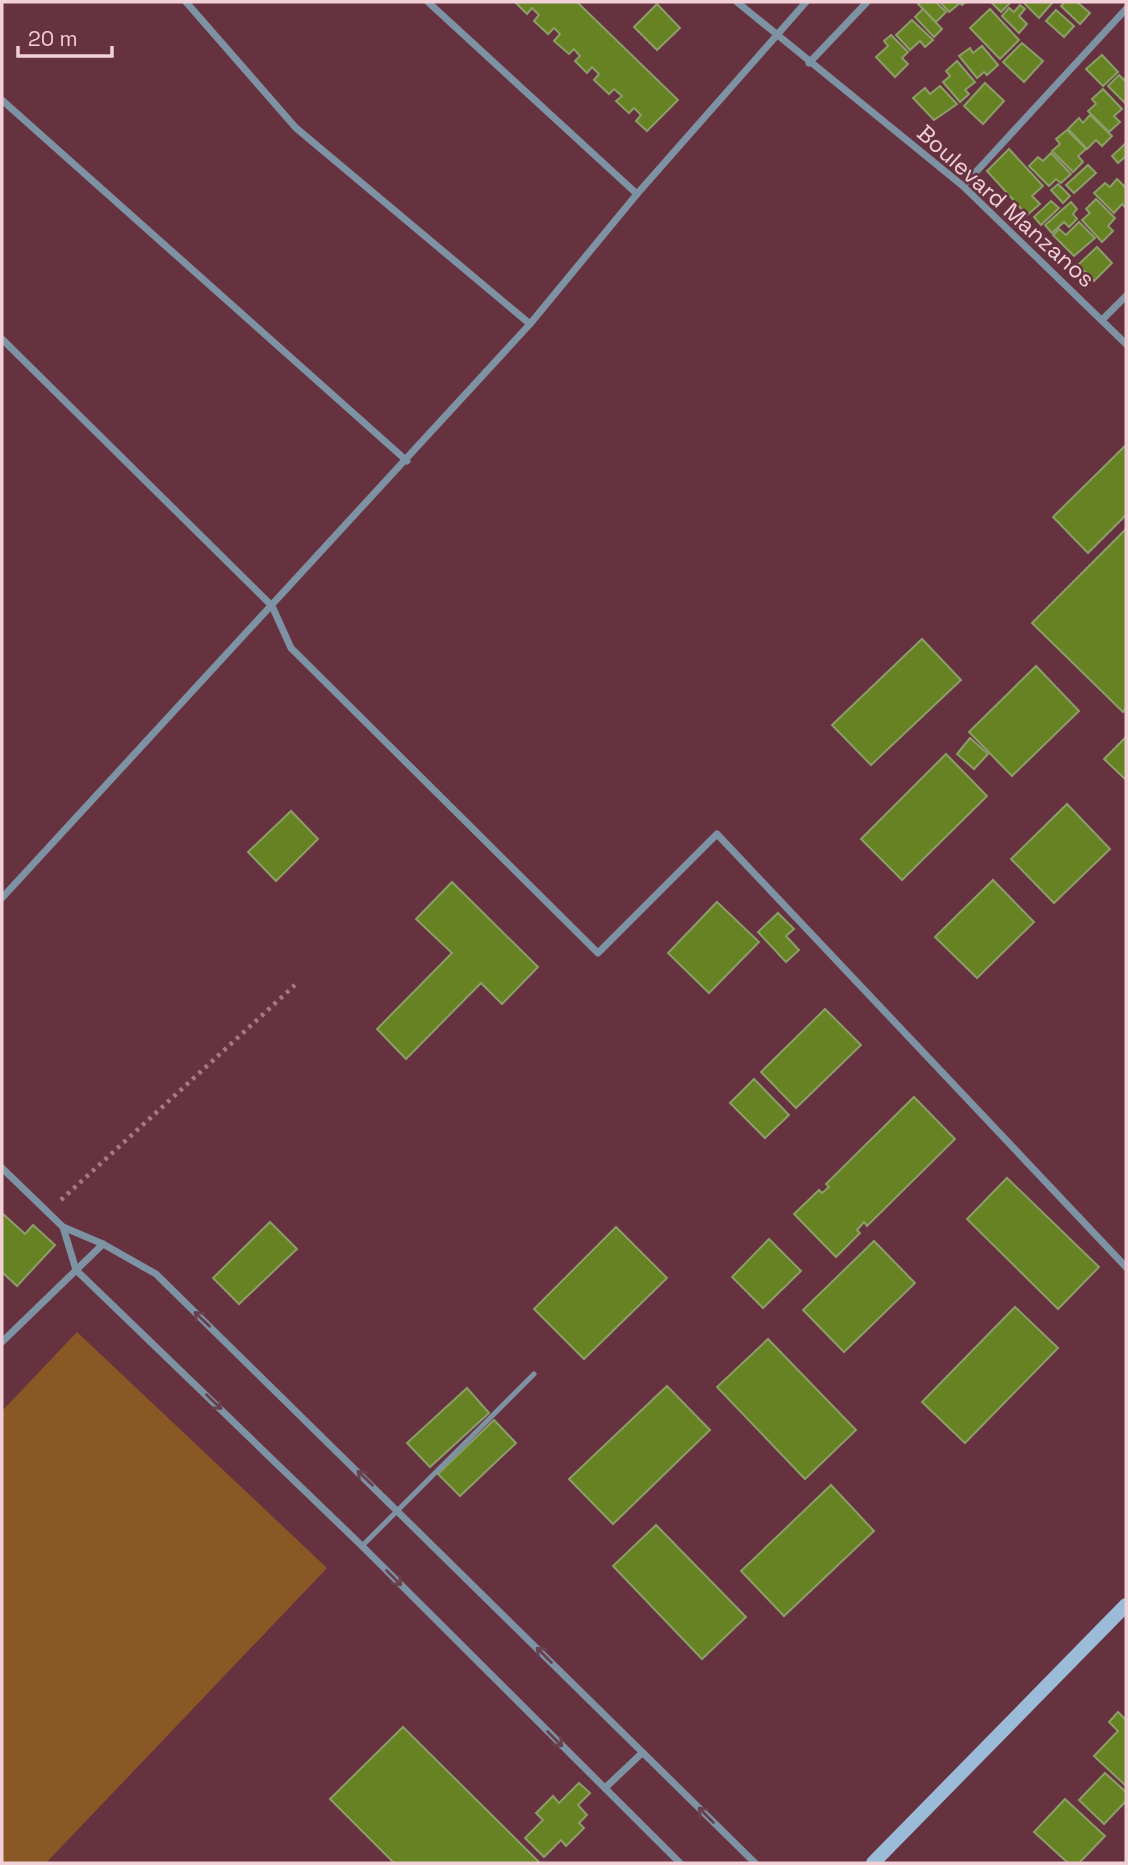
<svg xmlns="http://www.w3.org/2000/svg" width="1128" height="1865" viewBox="0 0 1128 1865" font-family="'Space Grotesk',sans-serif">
  <rect width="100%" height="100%" fill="#673240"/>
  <polygon fill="#895825" points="77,1332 327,1568 46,1863 2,1863 2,1411"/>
  <g fill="#678222" stroke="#8b9e68" stroke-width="2">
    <polygon points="515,2 577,2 678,100 647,131 636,121 641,115 634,108 629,113 616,101 622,96 614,89 609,94 594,80 599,74 592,67 587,73 575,61 580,56 574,49 569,54 554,41 560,34 554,28 548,34 534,21 539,15 532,8 527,14"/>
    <polygon points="920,2 936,2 946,12 936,22 918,4"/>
    <polygon points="940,2 966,2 962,5 960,3 949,12"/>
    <polygon points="991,2 1011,2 1001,12"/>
    <polygon points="1023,2 1053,2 1039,18"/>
    <polygon points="1065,2 1077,2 1090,13 1080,24 1061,6"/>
    <polygon points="657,4 680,28 657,50 634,27"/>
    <polygon points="1020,5 1025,9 1019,16 1027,24 1019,33 1002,16 1009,8 1014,12"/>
    <polygon points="923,9 942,29 934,37 915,17"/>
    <polygon points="990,9 1019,40 1000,59 970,28"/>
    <polygon points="1056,10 1074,26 1064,37 1046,21"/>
    <polygon points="912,20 933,40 925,47 920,41 910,50 896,35"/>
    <polygon points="891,35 908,52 902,58 908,64 895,77 876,57 888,46 884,41"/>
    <polygon points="1022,43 1043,61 1024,82 1003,62"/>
    <polygon points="982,46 998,65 987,75 984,72 977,78 959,56 970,48 973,53"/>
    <polygon points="1102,55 1118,72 1103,86 1086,69"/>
    <polygon points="957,61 975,82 965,90 969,94 960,102 943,82 950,76 946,71"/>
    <polygon points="1119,75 1124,80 1126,77 1126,104 1108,86"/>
    <polygon points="985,83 1004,101 983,124 964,106"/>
    <polygon points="940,86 957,104 934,120 913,98 925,88 930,94"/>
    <polygon points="1103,89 1122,109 1114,116 1120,122 1109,132 1088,111 1096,104 1092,99"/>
    <polygon points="1090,115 1112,136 1102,146 1096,140 1087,149 1068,129 1079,118 1083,123"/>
    <polygon points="1067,130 1086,149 1078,156 1083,162 1073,172 1052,151 1060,144 1056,139"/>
    <polygon points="1126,143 1126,156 1118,163 1112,156"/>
    <polygon points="1009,149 1043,186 1032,196 1040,204 1027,215 987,171"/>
    <polygon points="1051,153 1071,174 1061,183 1056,179 1049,186 1029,166 1038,157 1043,161"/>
    <polygon points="1088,165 1096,173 1074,193 1066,185"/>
    <polygon points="1117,179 1126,188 1126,208 1122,204 1114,213 1094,193 1105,183 1110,187"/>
    <polygon points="1058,184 1070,196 1063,203 1051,190"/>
    <polygon points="1096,199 1115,218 1108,226 1113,231 1102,242 1082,220 1090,213 1086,209"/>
    <polygon points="1051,201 1059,208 1041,225 1034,217"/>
    <polygon points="1071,202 1077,209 1073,214 1077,219 1069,227 1064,222 1052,233 1045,225"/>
    <polygon points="1079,222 1095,238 1074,256 1053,235 1059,229 1066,235"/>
    <polygon points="1097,247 1112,263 1094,281 1078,265"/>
    <polygon points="1126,445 1126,515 1088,553 1053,517"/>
    <polygon points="1126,529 1126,708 1123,712 1032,623"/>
    <polygon points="922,639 961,680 871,765 832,725"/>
    <polygon points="1036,666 1079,711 1012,776 969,732"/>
    <polygon points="1126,737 1126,780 1104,759"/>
    <polygon points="970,738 988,754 974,769 957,754"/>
    <polygon points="946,754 987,796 902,880 861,839"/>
    <polygon points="1067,804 1110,849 1054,903 1011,859"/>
    <polygon points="291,811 318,839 276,881 248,852"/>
    <polygon points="993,880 1034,922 977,978 935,937"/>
    <polygon points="452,882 538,967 502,1004 481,983 406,1059 377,1029 452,953 416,919"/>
    <polygon points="717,902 759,942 709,993 668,953"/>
    <polygon points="778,913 794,929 786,936 799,950 786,962 758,932"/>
    <polygon points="825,1009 861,1045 796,1108 761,1072"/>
    <polygon points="754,1079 789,1115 765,1138 730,1103"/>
    <polygon points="914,1097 955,1139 867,1226 864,1222 857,1230 860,1233 836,1257 794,1214 819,1190 822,1193 829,1187 826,1184"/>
    <polygon points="1007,1178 1099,1267 1058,1309 967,1219"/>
    <polygon points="2,1213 25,1234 33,1225 55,1245 17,1286 2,1272"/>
    <polygon points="270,1222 297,1249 239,1304 213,1278"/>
    <polygon points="616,1227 667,1278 584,1359 534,1309"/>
    <polygon points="769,1239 801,1271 763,1308 732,1277"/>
    <polygon points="874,1241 915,1283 844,1352 803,1310"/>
    <polygon points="1015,1307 1058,1348 965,1443 922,1402"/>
    <polygon points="768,1339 856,1430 805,1479 717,1387"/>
    <polygon points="667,1386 710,1430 613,1524 569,1479"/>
    <polygon points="467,1388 489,1413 430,1467 407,1443"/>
    <polygon points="494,1420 516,1443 460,1496 438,1474"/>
    <polygon points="831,1485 874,1531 784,1616 741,1571"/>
    <polygon points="656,1525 746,1617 702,1659 613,1566"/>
    <polygon points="1118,1712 1126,1720 1126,1786 1094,1756 1118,1731 1109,1722"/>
    <polygon points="403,1727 540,1863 394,1863 330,1799"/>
    <polygon points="1105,1773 1126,1792 1126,1801 1104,1824 1079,1800"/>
    <polygon points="579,1783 590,1793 578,1805 587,1815 579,1823 584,1828 566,1846 561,1840 544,1857 525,1838 543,1820 536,1813 553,1796 559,1803"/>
    <polygon points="1065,1799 1105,1836 1079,1863 1068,1863 1034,1832"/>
  </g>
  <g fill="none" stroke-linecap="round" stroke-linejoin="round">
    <polyline stroke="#a57883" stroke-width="4.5" stroke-dasharray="3.5 5" stroke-linecap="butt" points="61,1200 295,985"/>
    <polyline stroke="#7d92a3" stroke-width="5" points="362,1546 534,1374"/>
    <g stroke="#7d92a3" stroke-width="7">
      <polyline points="186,2 296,128 530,324"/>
      <polyline points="428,2 637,194"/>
      <polyline points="737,2 963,186 1126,344"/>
      <polyline points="809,63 867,2"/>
      <polyline points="2,100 407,461"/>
      <polyline points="963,186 1126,9"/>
      <polyline points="1102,320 1126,296"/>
      <polyline points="2,339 272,606 291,648 598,953 717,834 1126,1267"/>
      <polyline points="2,898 530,324 637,194 806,2"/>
      <polyline points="2,1168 63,1227 103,1244 156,1274 755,1863"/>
      <polyline points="63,1227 76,1270 362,1546 680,1863"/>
      <polyline points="2,1342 103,1244"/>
      <polyline points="605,1788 642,1753"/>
    </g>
    <polyline stroke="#9bbcd8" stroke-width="14" points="873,1863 1126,1605"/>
  </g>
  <defs><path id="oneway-shaft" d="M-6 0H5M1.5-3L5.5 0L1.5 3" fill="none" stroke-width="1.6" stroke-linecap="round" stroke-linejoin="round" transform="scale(1.75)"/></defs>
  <g stroke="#6a404f">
    <use href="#oneway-shaft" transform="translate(202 1319) rotate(-136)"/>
    <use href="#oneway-shaft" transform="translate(214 1402) rotate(44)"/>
    <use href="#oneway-shaft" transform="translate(365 1478) rotate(-136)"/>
    <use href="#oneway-shaft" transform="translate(394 1578) rotate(45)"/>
    <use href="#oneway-shaft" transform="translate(544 1655) rotate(-135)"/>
    <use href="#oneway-shaft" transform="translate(555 1739) rotate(45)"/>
    <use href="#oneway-shaft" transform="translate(706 1815) rotate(-135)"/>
  </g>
  <g text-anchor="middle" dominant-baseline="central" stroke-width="5" stroke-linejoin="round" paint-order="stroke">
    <g font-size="23" fill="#f2d0d7" stroke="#673240">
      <text transform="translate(1006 206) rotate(42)">Boulevard Manzanos</text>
    </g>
  </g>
  <rect width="1128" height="1865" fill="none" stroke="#f2d0d7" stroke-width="7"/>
  <path d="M18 46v10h94v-10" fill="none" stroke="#f2d0d7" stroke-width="3.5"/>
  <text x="28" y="46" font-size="21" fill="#f2d0d7" stroke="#673240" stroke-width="5" paint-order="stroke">20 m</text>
</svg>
